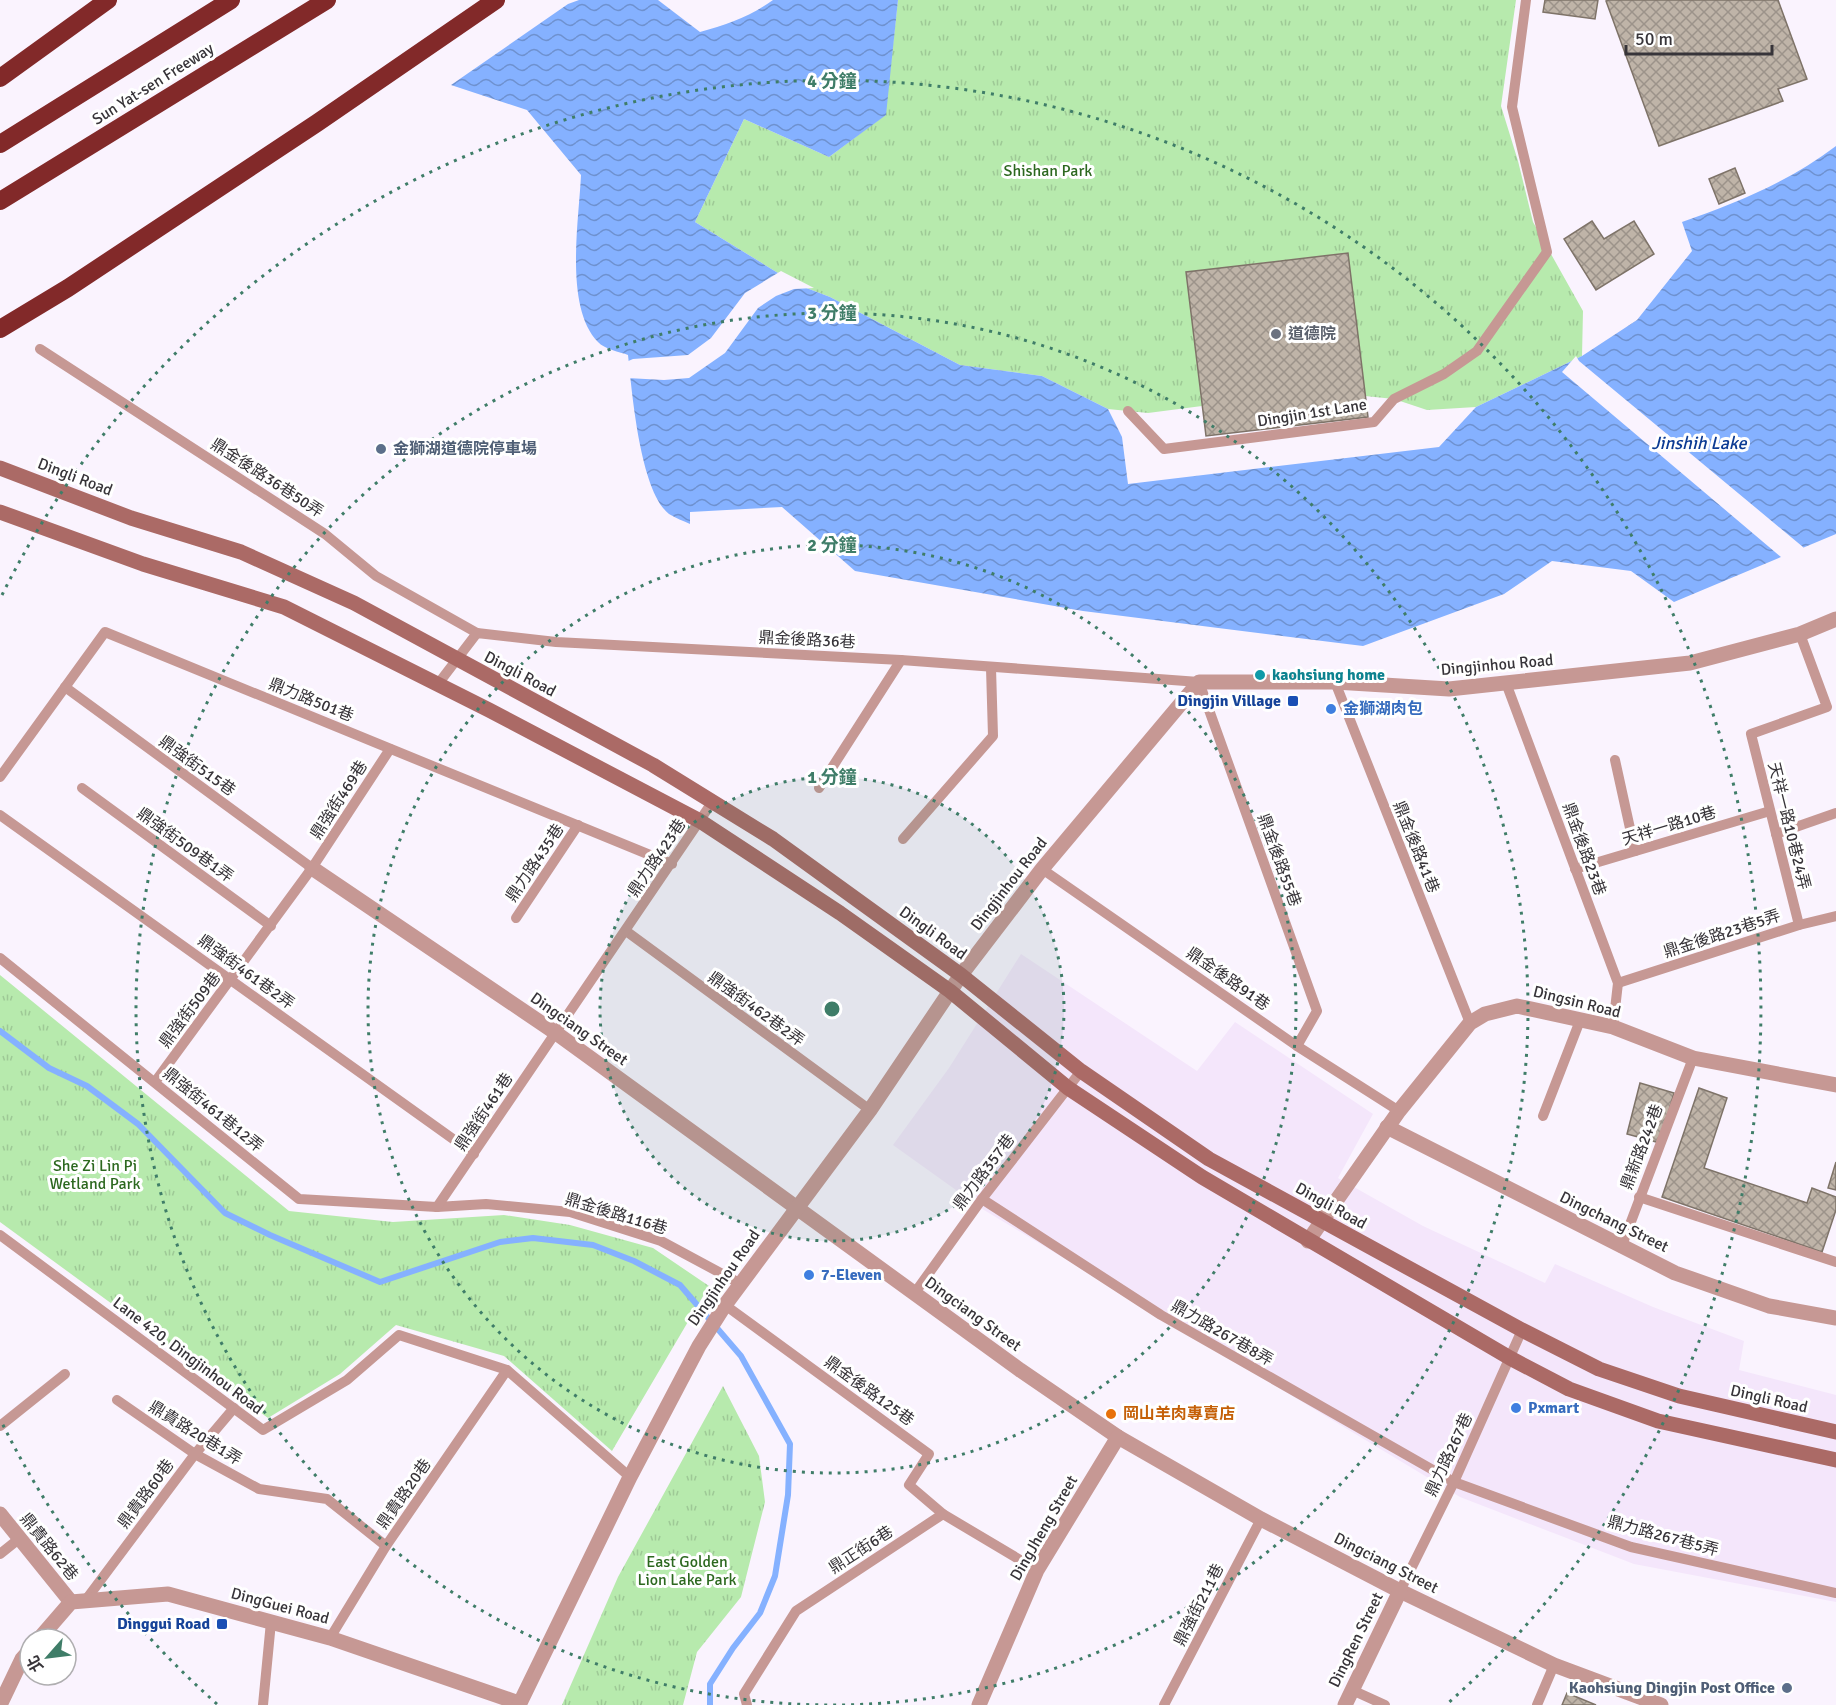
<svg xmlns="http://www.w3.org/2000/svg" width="1836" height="1705" viewBox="0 0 1836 1705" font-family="Signika,'Noto Sans TC',sans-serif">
  <defs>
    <pattern id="park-tufts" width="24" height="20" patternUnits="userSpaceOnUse" patternTransform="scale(1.5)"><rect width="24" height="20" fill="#b7eaad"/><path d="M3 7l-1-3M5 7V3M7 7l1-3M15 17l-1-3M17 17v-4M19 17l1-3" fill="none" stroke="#9ec996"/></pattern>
    <pattern id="water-waves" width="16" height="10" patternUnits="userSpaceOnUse" patternTransform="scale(1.5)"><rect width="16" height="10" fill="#85b1ff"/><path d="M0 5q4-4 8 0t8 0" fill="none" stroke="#6e91cf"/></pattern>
    <pattern id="building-cross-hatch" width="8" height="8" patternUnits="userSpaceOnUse" patternTransform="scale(1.5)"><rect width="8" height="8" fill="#bfb4a8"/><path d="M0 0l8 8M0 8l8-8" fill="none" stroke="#9c938a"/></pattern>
  </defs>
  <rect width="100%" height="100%" fill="#faf3fe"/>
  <polygon fill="#f4e6fb" points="1021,954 1197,1071 1235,1022 1373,1114 1338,1178 1423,1226 1545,1283 1555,1264 1653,1307 1744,1341 1739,1370 1836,1395 1836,1602 1634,1564 1460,1497 984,1210 893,1145 949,1068"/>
  <g fill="url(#park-tufts)">
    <polygon points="898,0 1516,0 1501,106 1518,161 1533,222 1583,311 1582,356 1476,407 1427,410 1394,399 1365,396 1347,253 1186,272 1202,406 1148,413 1108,409 1042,376 960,365 830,297 796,284 695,222 744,119 829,157 885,115"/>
    <polygon points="0,975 289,1211 393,1222 504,1215 570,1225 653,1248 709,1286 612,1451 504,1356 396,1325 340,1374 268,1418 0,1222"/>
    <polygon points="723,1386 759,1456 765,1502 741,1597 697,1652 683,1705 562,1705 618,1577"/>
  </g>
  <path fill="url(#water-waves)" d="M579 0H658L700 32C727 25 751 16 773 0H898L886 115 829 157 744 119 695 222 796 284 830 297 960 365 1042 376 1108 409 1122 437 1128 484 1439 447 1476 407 1582 356 1637 320 1692 251 1682 222C1737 203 1790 181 1836 146V534L1674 602 1631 571 1552 561 1504 594 1363 646 1083 611 855 571 782 507 690 512V524C684 521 675 518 669 514 640 491 632 392 628 355 620 352 604 349 598 342 564 307 579 221 581 175L527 110 451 85 568 4Z"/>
  <g fill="#faf3fe">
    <polygon points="781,271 814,288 794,289 776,296 758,308 725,353 689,378 664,380 627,378 626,362 633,359 688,355 711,338 745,293"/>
    <polygon points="1576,356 1579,361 1803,547 1805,551 1787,558 1781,557 1562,372"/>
  </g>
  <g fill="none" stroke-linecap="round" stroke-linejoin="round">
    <polyline stroke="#85b1ff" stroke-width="6" points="0,1031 49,1068 87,1086 138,1124 225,1213 270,1235 380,1282 500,1242 533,1238 593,1245 634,1261 680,1285 741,1356 790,1444 788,1495 775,1576 760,1613 733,1648 710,1684 710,1705"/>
  </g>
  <g fill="url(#building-cross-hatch)" stroke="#7e7368" stroke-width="1.5">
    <polygon points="1545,0 1598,0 1595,19 1543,12"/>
    <polygon points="1609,0 1778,0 1807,79 1778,89 1783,101 1659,146 1606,1"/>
    <polygon points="1735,168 1745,193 1719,204 1709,179"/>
    <polygon points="1592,221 1604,239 1634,221 1654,254 1596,290 1564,239"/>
    <polygon points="1348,253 1368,417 1206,436 1186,272"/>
    <polygon points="1640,1083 1674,1093 1660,1143 1627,1134"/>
    <polygon points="1699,1088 1727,1098 1704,1168 1807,1203 1812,1188 1836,1197 1836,1210 1822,1252 1662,1197"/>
    <polygon points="1836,1162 1836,1190 1828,1188"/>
    <polygon points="1567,1693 1596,1705 1562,1705"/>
  </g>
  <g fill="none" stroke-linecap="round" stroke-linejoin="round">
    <g stroke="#c69894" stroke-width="10">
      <polyline points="40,349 325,534 376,576 477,633"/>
      <polyline points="1128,411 1164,449 1374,422 1394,399 1444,374 1477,351 1547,252 1512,107 1526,0"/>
      <polyline points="1335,682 1470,1023"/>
      <polyline points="1506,683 1618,983 1613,1027"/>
      <polyline points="438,684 477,633 556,642 901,660 1199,682 1317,1011 1297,1046"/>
      <polyline points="65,687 312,868"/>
      <polyline points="1615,760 1635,851"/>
      <polyline points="0,777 105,632 672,864"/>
      <polyline points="82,788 271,926"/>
      <polyline points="819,788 901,660"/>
      <polyline points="0,815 474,1154"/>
      <polyline points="1776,834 1836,813"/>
      <polyline points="903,839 993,736 991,668"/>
      <polyline points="1042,869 1297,1046 1399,1111"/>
      <polyline points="1575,869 1770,811"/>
      <polyline points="516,918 578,825"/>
      <polyline points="1799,925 1751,734 1827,707 1800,634"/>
      <polyline points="626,931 870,1110"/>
      <polyline points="0,958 299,1199 437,1207 486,1204 570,1212 661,1241 741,1284"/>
      <polyline points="1618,983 1799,925 1836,916"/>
      <polyline points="155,1082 312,868 390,749"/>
      <polyline points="1543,1116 1581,1018"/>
      <polyline points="1639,1197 1836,1262"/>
      <polyline points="982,1199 1161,1315 1454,1482 1631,1547 1836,1593"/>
      <polyline points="437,1207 713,801"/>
      <polyline points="0,1235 263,1430 347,1380 399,1335 507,1370 630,1477"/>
      <polyline points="1621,1248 1693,1058"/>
      <polyline points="914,1294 982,1199 1081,1071"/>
      <polyline points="725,1305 929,1454 909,1485 943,1514"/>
      <polyline points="117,1400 195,1454 259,1489 327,1499 386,1546"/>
      <polyline points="0,1426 65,1374"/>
      <polyline points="0,1554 20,1538"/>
      <polyline points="1400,1591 1454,1482 1522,1330"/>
      <polyline points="85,1601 195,1454 234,1408"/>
      <polyline points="330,1638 386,1546 507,1370"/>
      <polyline points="1352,1690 1385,1705"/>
      <polyline points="263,1705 271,1622"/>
      <polyline points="747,1705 744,1694 796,1611 943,1514 1037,1570"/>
      <polyline points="1164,1705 1261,1519"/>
      <polyline points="1537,1705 1554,1665"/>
    </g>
    <g stroke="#c69894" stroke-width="15">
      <polyline points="312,868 556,1033 1020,1370 1118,1437 1261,1519 1400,1591 1554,1665 1661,1705"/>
      <polyline points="1387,1127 1675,1273 1769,1306 1836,1318"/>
      <polyline points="1308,1241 1399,1111 1470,1023 1485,1014 1517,1006 1613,1027 1693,1058 1836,1085"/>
      <polyline points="0,1514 71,1602"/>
      <polyline points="39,1639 71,1602 168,1594 330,1638 519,1703"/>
      <polyline points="0,1705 22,1659 30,1650"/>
      <polyline points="519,1705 630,1477 699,1346 725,1305 870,1110 961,975 1042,869 1199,682 1335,682 1449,689 1690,663 1800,634 1836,619"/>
      <polyline points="979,1705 1037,1570 1118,1437"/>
      <polyline points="1345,1705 1400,1591"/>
    </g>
    <g stroke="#ab6a66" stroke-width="15">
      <polyline points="0,468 131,518 241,552 354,603 653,765 773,839 961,975 1081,1071 1209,1159 1522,1330 1599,1369 1679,1396 1836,1432"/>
      <polyline points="0,512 143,564 284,607 489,710 700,821 840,913 950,991 1068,1088 1202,1177 1510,1358 1569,1389 1658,1421 1836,1460"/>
    </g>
    <g stroke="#822929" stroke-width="18">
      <polyline points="0,78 108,0"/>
      <polyline points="0,144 231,0"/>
      <polyline points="0,201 327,0"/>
      <polyline points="0,329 68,288 317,123 496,0"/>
    </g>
  </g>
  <circle cx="832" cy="1009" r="232" fill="#3f7d68" fill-opacity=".12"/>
  <g fill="none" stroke="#3f7d68" stroke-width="3" stroke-dasharray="3 6">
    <circle cx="832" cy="1009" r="232"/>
    <circle cx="832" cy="1009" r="464"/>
    <circle cx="832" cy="1009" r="696"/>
    <path d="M217 1704A928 928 0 0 1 2 1423M2 595A928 928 0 1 1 1447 1704"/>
  </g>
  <circle fill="#6b7280" stroke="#fff" stroke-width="2" cx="1276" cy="334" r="6"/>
  <g fill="#5c6f8a" stroke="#fff" stroke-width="2">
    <circle cx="381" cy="449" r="6"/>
    <circle cx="1787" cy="1688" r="6"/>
  </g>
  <circle fill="#0f9aa8" stroke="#fff" stroke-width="2" cx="1260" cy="675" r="6"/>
  <g fill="#1a4fb4" stroke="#fff" stroke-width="2">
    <rect x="1287" y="695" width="12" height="12" rx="3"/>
    <rect x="216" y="1618" width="12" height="12" rx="3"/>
  </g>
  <g fill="#3f7fe0" stroke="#fff" stroke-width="2">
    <circle cx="1331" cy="709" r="6"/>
    <circle cx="809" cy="1275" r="6"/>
    <circle cx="1516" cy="1408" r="6"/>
  </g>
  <circle fill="#e8710a" stroke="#fff" stroke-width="2" cx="1111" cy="1414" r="6"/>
  <g text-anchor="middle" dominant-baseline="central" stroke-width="6" stroke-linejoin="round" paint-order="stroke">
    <g font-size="16" fill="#373439" stroke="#fff">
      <text transform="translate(153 84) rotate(-32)">Sun Yat-sen Freeway</text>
      <text transform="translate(1312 413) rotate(-9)">Dingjin 1st Lane</text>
      <text transform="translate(75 477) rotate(21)">Dingli Road</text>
      <text transform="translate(267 478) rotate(33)">鼎金後路36巷50弄</text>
      <text transform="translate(807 640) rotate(3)">鼎金後路36巷</text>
      <text transform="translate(1497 665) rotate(-5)">Dingjinhou Road</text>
      <text transform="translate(520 674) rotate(28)">Dingli Road</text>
      <text transform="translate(311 700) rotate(22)">鼎力路501巷</text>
      <text transform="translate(197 766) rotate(36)">鼎強街515巷</text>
      <text transform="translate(339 800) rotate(-57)">鼎強街469巷</text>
      <text transform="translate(1669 826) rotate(-17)">天祥一路10巷</text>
      <text transform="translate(1789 826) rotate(76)">天祥一路10巷24弄</text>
      <text transform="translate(185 845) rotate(36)">鼎強街509巷1弄</text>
      <text transform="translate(1416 847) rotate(68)">鼎金後路41巷</text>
      <text transform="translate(1584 849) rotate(70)">鼎金後路23巷</text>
      <text transform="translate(657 858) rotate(-56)">鼎力路423巷</text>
      <text transform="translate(1279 860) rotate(70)">鼎金後路55巷</text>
      <text transform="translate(535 863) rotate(-56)">鼎力路435巷</text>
      <text transform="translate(1009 884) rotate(-52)">Dingjinhou Road</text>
      <text transform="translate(933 933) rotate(36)">Dingli Road</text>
      <text transform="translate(1722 934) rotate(-18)">鼎金後路23巷5弄</text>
      <text transform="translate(246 972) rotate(36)">鼎強街461巷2弄</text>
      <text transform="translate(1228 979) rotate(35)">鼎金後路91巷</text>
      <text transform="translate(1577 1002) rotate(14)">Dingsin Road</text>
      <text transform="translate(756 1009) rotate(36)">鼎強街462巷2弄</text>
      <text transform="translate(190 1010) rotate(-53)">鼎強街509巷</text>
      <text transform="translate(579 1029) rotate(35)">Dingciang Street</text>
      <text transform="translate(213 1110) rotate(39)">鼎強街461巷12弄</text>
      <text transform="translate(484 1112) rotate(-56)">鼎強街461巷</text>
      <text transform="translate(1642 1147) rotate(-69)">鼎新路242巷</text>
      <text transform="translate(984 1172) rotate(-53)">鼎力路357巷</text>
      <text transform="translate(1331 1206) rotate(29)">Dingli Road</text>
      <text transform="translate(616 1214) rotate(17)">鼎金後路116巷</text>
      <text transform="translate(1614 1222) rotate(26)">Dingchang Street</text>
      <text transform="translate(724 1278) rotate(-55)">Dingjinhou Road</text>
      <text transform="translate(973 1314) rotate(36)">Dingciang Street</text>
      <text transform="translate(1222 1333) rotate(30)">鼎力路267巷8弄</text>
      <text transform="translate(188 1356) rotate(37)">Lane 420, Dingjinhou Road</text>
      <text transform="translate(869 1391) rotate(36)">鼎金後路125巷</text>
      <text transform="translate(1769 1399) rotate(13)">Dingli Road</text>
      <text transform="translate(195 1433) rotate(32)">鼎貴路20巷1弄</text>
      <text transform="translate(1449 1455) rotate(-65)">鼎力路267巷</text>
      <text transform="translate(146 1494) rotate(-53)">鼎貴路60巷</text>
      <text transform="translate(404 1494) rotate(-55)">鼎貴路20巷</text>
      <text transform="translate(1044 1528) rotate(-60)">DingJheng Street</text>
      <text transform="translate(1663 1536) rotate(15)">鼎力路267巷5弄</text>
      <text transform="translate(49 1547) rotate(51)">鼎貴路62巷</text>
      <text transform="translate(861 1550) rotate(-33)">鼎正街6巷</text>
      <text transform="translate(1386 1563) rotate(27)">Dingciang Street</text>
      <text transform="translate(1199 1605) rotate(-63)">鼎強街211巷</text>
      <text transform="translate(280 1606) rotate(15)">DingGuei Road</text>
      <text transform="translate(1356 1640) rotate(-64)">DingRen Street</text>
    </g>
    <g font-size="16" fill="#2c681f" stroke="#fff">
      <text x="1048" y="171">Shishan Park</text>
      <text x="95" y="1166">She Zi Lin Pi<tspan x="95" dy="18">Wetland Park</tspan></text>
      <text x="687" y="1562">East Golden<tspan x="687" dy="18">Lion Lake Park</tspan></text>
    </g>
    <g font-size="16" font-weight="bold" fill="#5b616d" stroke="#fff" text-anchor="start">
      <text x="1288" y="334">道德院</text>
    </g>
    <g font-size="16" font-weight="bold" fill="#4e5e75" stroke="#fff" text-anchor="start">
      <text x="393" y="449">金獅湖道德院停車場</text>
      <text x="1775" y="1688" text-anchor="end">Kaohsiung Dingjin Post Office</text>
    </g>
    <g font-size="16" font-weight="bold" fill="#0d838f" stroke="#fff" text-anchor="start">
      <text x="1272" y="675">kaohsiung home</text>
    </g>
    <g font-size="16" font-weight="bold" fill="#164399" stroke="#fff" text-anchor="end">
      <text x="1281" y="701">Dingjin Village</text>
      <text x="210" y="1624">Dinggui Road</text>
    </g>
    <g font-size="16" font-weight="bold" fill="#366cbe" stroke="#fff" text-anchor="start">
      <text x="1343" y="709">金獅湖肉包</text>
      <text x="821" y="1275">7-Eleven</text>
      <text x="1528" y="1408">Pxmart</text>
    </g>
    <g font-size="16" font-weight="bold" fill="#c56008" stroke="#fff" text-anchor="start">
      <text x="1123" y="1414">岡山羊肉專賣店</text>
    </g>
    <g font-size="18" font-style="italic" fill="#0c3b93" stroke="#fff">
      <text x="1699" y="443">Jinshih Lake</text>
    </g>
  </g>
  <circle cx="832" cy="1009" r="9" fill="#3f7d68" stroke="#fff" stroke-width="3"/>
  <g font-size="18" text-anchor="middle" font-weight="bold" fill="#3f7d68" stroke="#fff" stroke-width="6" stroke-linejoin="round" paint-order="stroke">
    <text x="832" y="87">4 分鐘</text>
    <text x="832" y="319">3 分鐘</text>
    <text x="832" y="551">2 分鐘</text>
    <text x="832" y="783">1 分鐘</text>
  </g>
  <g transform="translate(48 1657) rotate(242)"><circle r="28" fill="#ffffff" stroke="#afaeb0" stroke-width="1.5"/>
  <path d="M0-4.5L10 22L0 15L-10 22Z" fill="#3f7d68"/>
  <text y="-9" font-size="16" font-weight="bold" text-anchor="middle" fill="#373439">北</text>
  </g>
  <path d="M1626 45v9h146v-9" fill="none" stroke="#373439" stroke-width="3"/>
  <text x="1635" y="45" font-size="18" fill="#373439" stroke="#ffffff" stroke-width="4.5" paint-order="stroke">50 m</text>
</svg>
